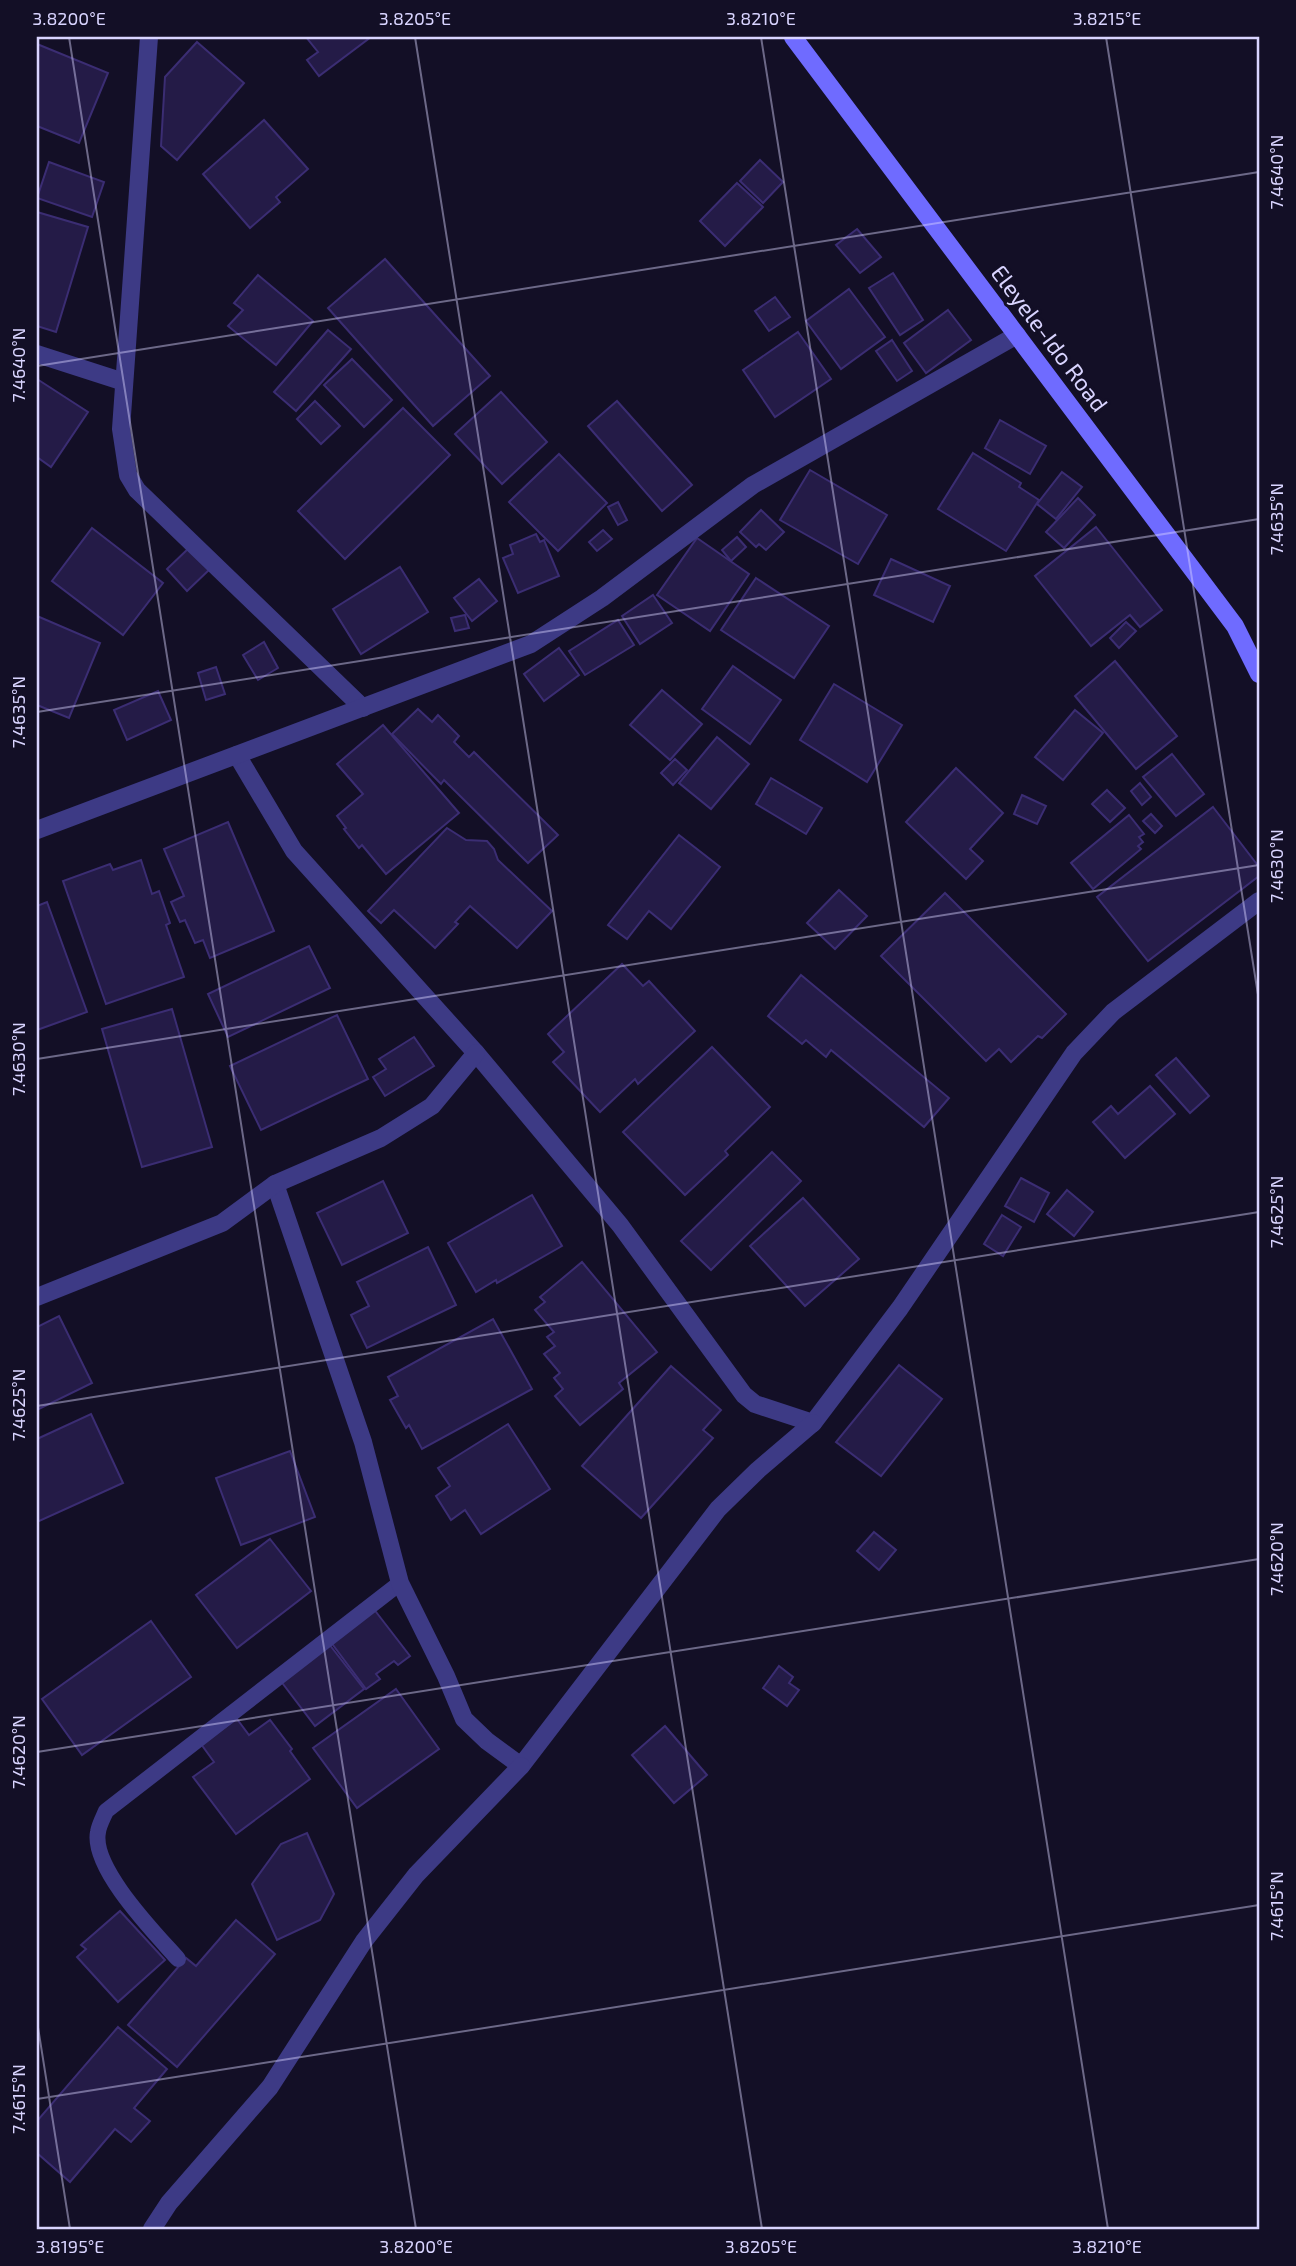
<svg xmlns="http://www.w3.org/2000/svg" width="1296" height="2266" viewBox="0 0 1296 2266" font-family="'Exo 2',sans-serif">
  <rect width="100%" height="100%" fill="#130f26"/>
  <g fill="#241b47" stroke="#3b2d73" stroke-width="2">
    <polygon points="306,37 371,37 319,76 307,60 318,52"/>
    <polygon points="197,42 244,83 177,160 161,146 165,77"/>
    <polygon points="37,44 108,73 79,143 37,126"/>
    <polygon points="264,120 308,169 276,197 280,202 250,228 203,174"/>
    <polygon points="760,160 783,182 763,203 740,181"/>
    <polygon points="49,162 104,182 92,217 37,198"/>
    <polygon points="737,183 763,207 725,246 700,221"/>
    <polygon points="37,212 88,227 56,332 37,326"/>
    <polygon points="857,229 881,257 860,273 836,245"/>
    <polygon points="385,259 490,376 433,426 328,308"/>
    <polygon points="893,273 923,320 900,335 869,288"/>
    <polygon points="258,275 313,321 276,365 228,326 243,310 234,303"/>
    <polygon points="849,289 885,337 841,369 806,321"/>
    <polygon points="775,297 790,317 769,331 755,311"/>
    <polygon points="948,310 971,340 926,373 904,343"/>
    <polygon points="328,330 351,349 296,411 274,392"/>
    <polygon points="798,332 831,379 775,417 743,370"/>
    <polygon points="892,340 912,371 897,381 876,351"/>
    <polygon points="352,359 392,400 364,427 324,385"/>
    <polygon points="37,379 88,412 51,467 37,457"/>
    <polygon points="501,392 547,442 502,484 455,434"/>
    <polygon points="315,401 340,426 321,444 297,419"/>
    <polygon points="617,401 692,485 662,511 588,426"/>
    <polygon points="403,408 450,455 345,559 298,511"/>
    <polygon points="1000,420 1046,446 1030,474 985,448"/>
    <polygon points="973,453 1021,483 1019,487 1039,500 1006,551 938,509"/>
    <polygon points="559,454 607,503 558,551 509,502"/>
    <polygon points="810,470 887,515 858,564 780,520"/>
    <polygon points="1062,472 1082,487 1056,519 1037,504"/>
    <polygon points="1078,498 1095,515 1064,548 1046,532"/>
    <polygon points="618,502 627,520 618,525 608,507"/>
    <polygon points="761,510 784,532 766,550 759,544 756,547 740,532"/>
    <polygon points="1096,527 1162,610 1140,627 1130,615 1091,646 1035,576"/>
    <polygon points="92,528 163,583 123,635 52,581"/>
    <polygon points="603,530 612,539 597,551 589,542"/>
    <polygon points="536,534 540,542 544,540 559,576 518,593 503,558 513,554 510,545"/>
    <polygon points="737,537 746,547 731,561 722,550"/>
    <polygon points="697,538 749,574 710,631 657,595"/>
    <polygon points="190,547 210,569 187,591 167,569"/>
    <polygon points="891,559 950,586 933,622 874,595"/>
    <polygon points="400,567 428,612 361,654 333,609"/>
    <polygon points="756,578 829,626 794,678 721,630"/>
    <polygon points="479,579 497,601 472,621 454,598"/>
    <polygon points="653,595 672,623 640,644 622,616"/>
    <polygon points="465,615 469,628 455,631 451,618"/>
    <polygon points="37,616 100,643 69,718 37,705"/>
    <polygon points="618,620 634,645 585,675 569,651"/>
    <polygon points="1126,622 1136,631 1119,648 1110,638"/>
    <polygon points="264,642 278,668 258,680 243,655"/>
    <polygon points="559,648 579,675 544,701 524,674"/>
    <polygon points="1115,661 1177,736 1136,769 1075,696"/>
    <polygon points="733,666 781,700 750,744 702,709"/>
    <polygon points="216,667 225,694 206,700 198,673"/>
    <polygon points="834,684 902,725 867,782 800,740"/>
    <polygon points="662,690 702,724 670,760 630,725"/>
    <polygon points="158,691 171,720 127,740 114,710"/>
    <polygon points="418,709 432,722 438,715 459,736 454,742 469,757 474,752 558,835 528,863 448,784 444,780 441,784 392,734"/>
    <polygon points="1075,710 1103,733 1063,780 1035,757"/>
    <polygon points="383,725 459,813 386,874 362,845 359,848 344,829 346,828 337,816 363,794 337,764"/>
    <polygon points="717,737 749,764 711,809 679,783"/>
    <polygon points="1172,754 1204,794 1176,816 1143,777"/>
    <polygon points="675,759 687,770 673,785 661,773"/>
    <polygon points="956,768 1003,813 970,849 983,861 966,879 906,822"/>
    <polygon points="771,778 822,808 806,834 756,804"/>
    <polygon points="1140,783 1151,797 1142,805 1131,791"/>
    <polygon points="1107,790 1125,808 1110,822 1092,804"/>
    <polygon points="1022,795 1046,806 1037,824 1014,814"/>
    <polygon points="1213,807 1259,867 1259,876 1148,961 1097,897"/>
    <polygon points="1151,814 1162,826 1155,833 1143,821"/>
    <polygon points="1129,815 1144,834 1139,837 1143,842 1138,846 1141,849 1093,889 1071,863"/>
    <polygon points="228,822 274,931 210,958 203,940 195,943 185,920 180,922 171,902 184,896 164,849"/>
    <polygon points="447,828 466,840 487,841 494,849 498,860 552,911 517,948 470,906 455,922 458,924 435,948 394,910 381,923 368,911"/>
    <polygon points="679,835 720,867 671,929 649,911 627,939 608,925"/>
    <polygon points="141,860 152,894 159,891 170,923 166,925 184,977 106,1004 63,881 110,864 113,870"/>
    <polygon points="839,890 867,916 835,949 807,923"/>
    <polygon points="945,893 1066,1014 1042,1038 1038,1036 1011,1062 999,1049 986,1061 881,956"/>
    <polygon points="47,902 87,1012 37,1030 37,906"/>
    <polygon points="309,946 330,988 228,1037 208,994"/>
    <polygon points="622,964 643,986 649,981 695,1031 638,1084 635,1079 600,1112 553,1062 564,1052 548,1034"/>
    <polygon points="801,975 949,1098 924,1127 831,1050 826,1057 806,1040 802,1044 768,1016"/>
    <polygon points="172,1009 212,1147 142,1167 102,1029"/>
    <polygon points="337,1015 368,1079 261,1130 230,1066"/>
    <polygon points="414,1037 434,1066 385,1096 373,1077 386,1069 379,1059"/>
    <polygon points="712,1047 770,1107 725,1151 728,1155 685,1195 623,1132"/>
    <polygon points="1176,1058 1209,1096 1190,1113 1156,1075"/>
    <polygon points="1150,1086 1175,1114 1125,1158 1093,1122 1111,1106 1118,1114"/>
    <polygon points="772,1152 801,1181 711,1270 681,1241"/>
    <polygon points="1021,1178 1049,1193 1034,1222 1005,1206"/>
    <polygon points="383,1181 408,1233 342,1265 317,1213"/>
    <polygon points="1067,1190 1093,1212 1074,1236 1047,1214"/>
    <polygon points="532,1195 562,1246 497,1283 496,1280 476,1292 448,1243"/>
    <polygon points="803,1198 859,1259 805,1306 750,1246"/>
    <polygon points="1002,1215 1021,1227 1003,1256 984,1244"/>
    <polygon points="428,1247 456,1305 367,1348 351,1315 369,1306 357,1282"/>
    <polygon points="582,1262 657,1352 619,1383 623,1389 580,1425 555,1396 563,1389 554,1378 560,1373 544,1354 555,1346 547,1337 554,1332 535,1310 545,1302 540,1297"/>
    <polygon points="59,1316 92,1383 37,1410 37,1327"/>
    <polygon points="493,1319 532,1389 422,1449 409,1425 406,1428 390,1400 398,1396 388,1377"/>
    <polygon points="899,1365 942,1399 881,1476 836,1442"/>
    <polygon points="671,1366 721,1410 703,1430 713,1438 641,1518 582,1466"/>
    <polygon points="91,1414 123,1483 37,1522 37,1439"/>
    <polygon points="508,1424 550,1489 481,1534 465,1510 451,1520 436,1496 450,1486 438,1468"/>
    <polygon points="290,1451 315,1517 241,1545 216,1478"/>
    <polygon points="874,1532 896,1550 879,1570 857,1551"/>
    <polygon points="270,1539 311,1591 237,1648 196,1595"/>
    <polygon points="373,1608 410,1656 398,1665 394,1661 376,1674 380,1679 366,1689 330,1641"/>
    <polygon points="151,1621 191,1677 82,1755 42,1699"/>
    <polygon points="329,1644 364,1689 315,1726 280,1680"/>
    <polygon points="779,1666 793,1677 789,1683 799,1690 787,1706 763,1688"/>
    <polygon points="396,1689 439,1749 357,1808 313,1748"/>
    <polygon points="237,1719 249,1735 270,1720 292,1749 290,1751 310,1779 236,1834 193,1777 214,1762 201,1744"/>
    <polygon points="665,1726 707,1775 674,1803 632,1755"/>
    <polygon points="307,1833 334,1894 320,1920 277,1940 252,1884 281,1844"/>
    <polygon points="120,1911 165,1960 118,2002 77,1957 86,1949 81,1945"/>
    <polygon points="236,1920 275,1954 177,2067 128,2025 186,1958 196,1966"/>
    <polygon points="118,2027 167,2069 134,2108 150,2121 131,2142 115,2129 70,2182 37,2153 37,2121"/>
  </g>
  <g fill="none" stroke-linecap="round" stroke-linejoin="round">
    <path stroke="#3d3a85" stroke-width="16" d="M178 1959C155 1933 91 1868 98 1832 99 1825 103 1818 106 1811L400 1583"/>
    <g stroke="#3d3a85" stroke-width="18">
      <polyline points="149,37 121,429 128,475 137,490 363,708"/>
      <polyline points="37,354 124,382"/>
      <polyline points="237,755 294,851 476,1053 620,1225 744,1395 755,1404 813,1423 900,1308 1074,1053 1113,1012 1259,901"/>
      <polyline points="37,830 531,644 602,598 753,485 1017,335"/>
      <polyline points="275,1184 363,1442 400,1583 446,1676 464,1719 487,1741 521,1766 718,1509 758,1470 813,1423"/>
      <polyline points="37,1297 222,1223 275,1184 381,1138 432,1106 476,1053"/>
      <polyline points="152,2229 169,2203 270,2087 364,1941 416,1875 521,1766"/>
    </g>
    <polyline stroke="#6f6bff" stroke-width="18" points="793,37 1235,626 1259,674"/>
  </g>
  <path fill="none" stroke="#d9d4ff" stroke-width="2" stroke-opacity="0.45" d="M69 37 416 2229M415 37 762 2229M761 37 1108 2229M1106 37 1259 1001M37 366 1259 172M37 712 1259 519M37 1059 1259 865M37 1406 1259 1212M37 1752 1259 1559M37 2021 70 2229M37 2099 1259 1905"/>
  <g text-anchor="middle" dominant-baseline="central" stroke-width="6" stroke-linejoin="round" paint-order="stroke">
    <g font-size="23" fill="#d9d4ff" stroke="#130f26">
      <text transform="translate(1050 338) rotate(53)">Eleyele-Ido Road</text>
    </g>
  </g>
  <rect width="1296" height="2266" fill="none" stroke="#130f26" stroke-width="77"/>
  <rect x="38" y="38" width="1220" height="2190" fill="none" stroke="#d9d4ff" stroke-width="2.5"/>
  <g font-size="18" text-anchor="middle" fill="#d9d4ff">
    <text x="69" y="25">3.8200°E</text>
    <text x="415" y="25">3.8205°E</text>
    <text x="761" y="25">3.8210°E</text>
    <text x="1107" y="25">3.8215°E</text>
    <text transform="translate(1277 172) rotate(-90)" y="6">7.4640°N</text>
    <text transform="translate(19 365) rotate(-90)" y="6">7.4640°N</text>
    <text transform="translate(1277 519) rotate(-90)" y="6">7.4635°N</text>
    <text transform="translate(19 712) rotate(-90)" y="6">7.4635°N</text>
    <text transform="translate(1277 866) rotate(-90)" y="6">7.4630°N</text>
    <text transform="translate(19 1059) rotate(-90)" y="6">7.4630°N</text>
    <text transform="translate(1277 1212) rotate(-90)" y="6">7.4625°N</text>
    <text transform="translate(19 1405) rotate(-90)" y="6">7.4625°N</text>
    <text transform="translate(1277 1559) rotate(-90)" y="6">7.4620°N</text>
    <text transform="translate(19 1752) rotate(-90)" y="6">7.4620°N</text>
    <text transform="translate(1277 1906) rotate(-90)" y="6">7.4615°N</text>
    <text transform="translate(19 2099) rotate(-90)" y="6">7.4615°N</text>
    <text x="70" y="2253">3.8195°E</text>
    <text x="416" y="2253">3.8200°E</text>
    <text x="761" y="2253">3.8205°E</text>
    <text x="1107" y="2253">3.8210°E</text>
  </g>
</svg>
